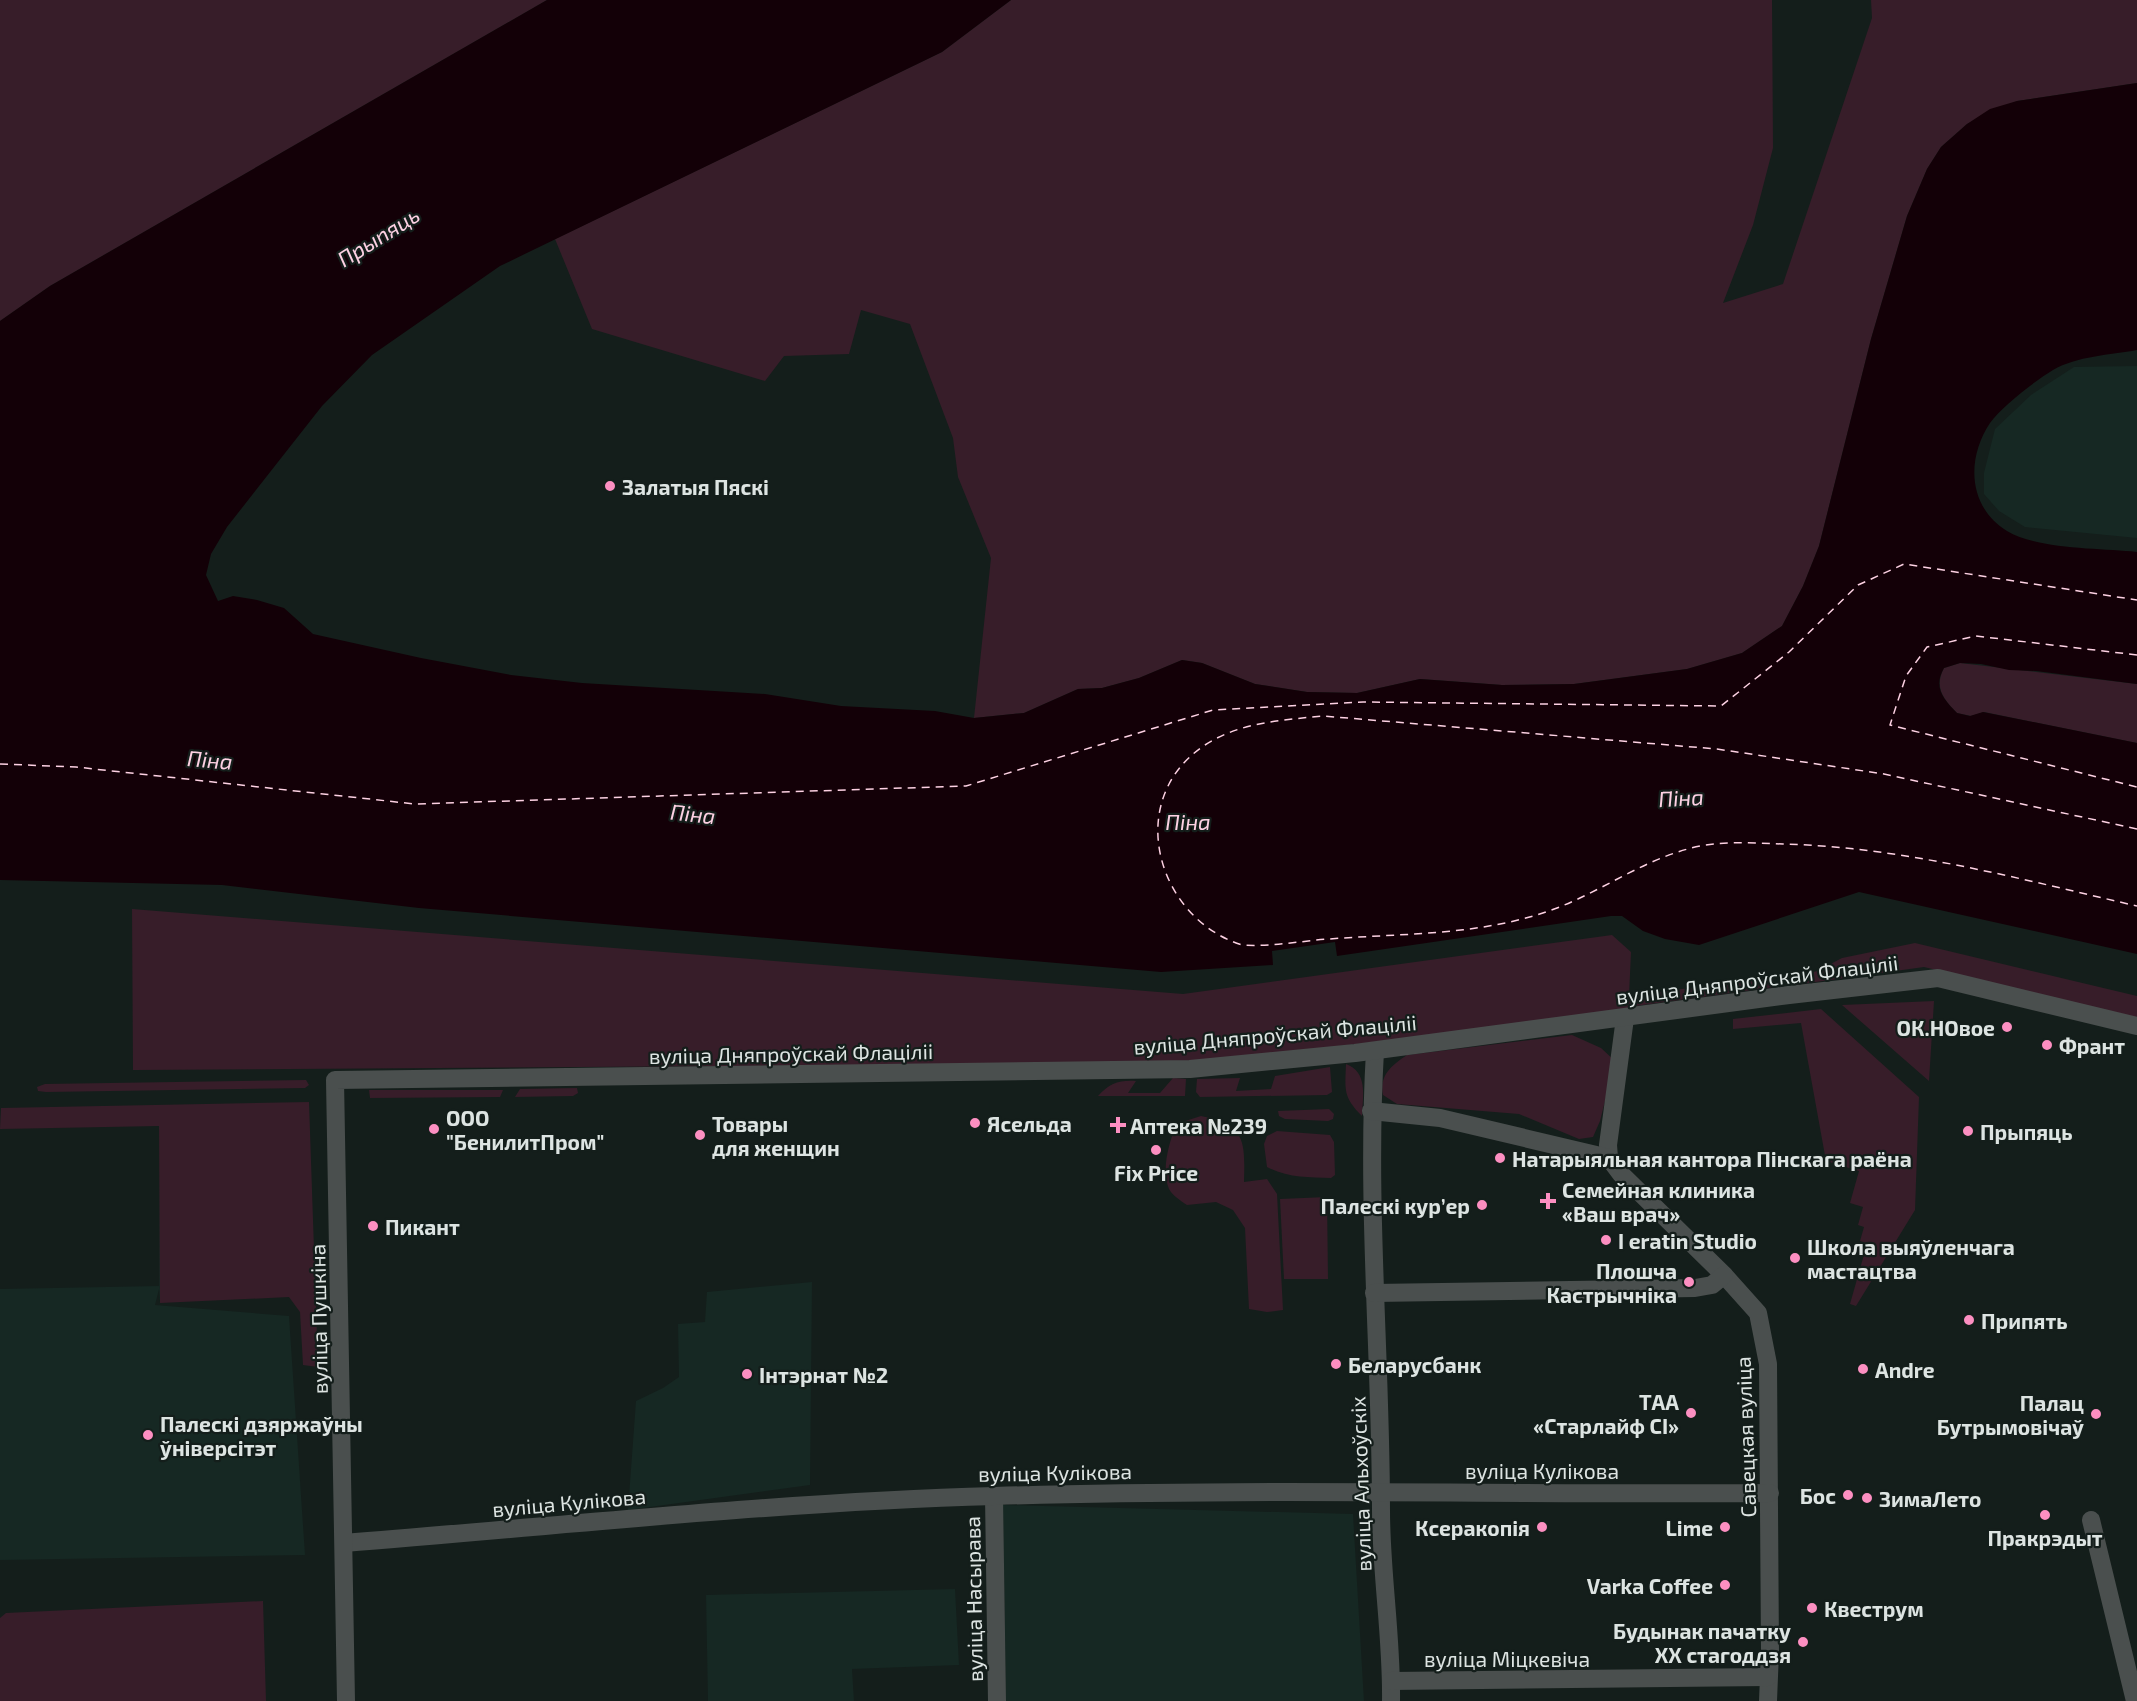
<svg xmlns="http://www.w3.org/2000/svg" width="2137" height="1701" viewBox="0 0 2137 1701" font-family="'Exo 2',sans-serif">
  <rect width="100%" height="100%" fill="#141e1b"/>
  <g fill="#162823">
    <polygon points="2137,366 2137,538 2025,527 1999,511 1984,494 1984,473 1995,429 2031,395 2074,367"/>
    <polygon points="159,1126 160,1303 159,1289 155,1305 289,1316 305,1555 0,1560 0,1289 159,1286"/>
    <polygon points="812,1282 810,1485 628,1510 636,1401 663,1388 679,1377 678,1324 705,1322 707,1292"/>
    <polygon points="1003,1505 1353,1514 1364,1701 1006,1701"/>
    <polygon points="955,1589 959,1665 852,1669 854,1701 708,1701 706,1595"/>
  </g>
  <g fill="#371d29">
    <polygon points="0,0 547,0 50,286 0,321"/>
    <polygon points="1011,0 1772,0 1773,148 1753,225 1723,303 1783,284 1872,18 1871,0 2137,0 2137,83 2017,101 1967,124 1941,147 1927,169 1907,216 1871,339 1819,546 1803,586 1782,626 1742,653 1687,669 1574,684 1502,685 1420,679 1357,693 1307,692 1255,684 1202,663 1182,660 1139,678 1102,688 1078,689 1024,713 974,718 991,558 958,477 953,438 910,324 861,310 849,354 784,356 765,381 592,329 555,239 942,52"/>
    <path d="M1960 663 2137 684V743L1984 712 1971 716 1957 713C1943 699 1934 687 1944 668Z"/>
    <polygon points="132,909 1183,994 1612,935 1631,952 1629,996 1773,977 1774,987 1628,1007 1627,1013 1192,1063 133,1070"/>
    <polygon points="1915,943 2137,996 2137,1018 1924,967 1794,985 1796,977 1817,971 1842,958"/>
    <polygon points="1934,1001 1929,1081 1842,1005"/>
    <polygon points="1821,1009 1919,1097 1915,1210 1856,1306 1850,1304 1867,1244 1860,1241 1864,1227 1858,1225 1863,1207 1850,1203 1859,1171 1826,1161 1801,1023 1733,1029 1733,1019"/>
    <path d="M1572 1035 1601 1048 1615 1061 1600 1121 1593 1137 1579 1139 1519 1114 1397 1104 1383 1095C1379 1075 1392 1065 1407 1055Z"/>
    <path d="M1346 1064C1368 1072 1363 1096 1362 1116 1343 1097 1345 1090 1346 1064Z"/>
    <polygon points="1330,1067 1332,1092 1327,1095 1200,1097 1196,1092 1197,1079 1240,1078 1236,1091 1271,1089 1275,1076"/>
    <path d="M1173 1078 1186 1079 1185 1096H1098C1110 1083 1119 1080 1136 1081L1128 1093H1160Z"/>
    <polygon points="306,1080 309,1085 305,1088 46,1092 38,1091 37,1087 45,1084"/>
    <polygon points="577,1088 578,1093 573,1096 515,1097 520,1089"/>
    <polygon points="369,1090 503,1090 500,1097 370,1098"/>
    <polygon points="309,1102 318,1367 303,1365 300,1312 289,1297 160,1303 159,1126 0,1129 1,1108"/>
    <polygon points="1329,1109 1334,1114 1333,1119 1328,1121 1285,1119 1279,1116 1278,1111"/>
    <path d="M1201 1116C1246 1125 1245 1141 1244 1182L1267 1179 1277 1194 1283 1310 1267 1312 1249 1309 1245 1228 1233 1210 1216 1202 1187 1205C1181 1201 1172 1195 1169 1189 1161 1169 1169 1144 1176 1124Z"/>
    <path d="M1277 1131 1330 1135 1334 1142 1335 1175 1331 1178C1308 1177 1288 1178 1267 1167L1264 1144 1267 1136Z"/>
    <polygon points="1327,1197 1328,1279 1284,1279 1280,1199"/>
    <polygon points="263,1601 266,1701 0,1701 0,1618 6,1613"/>
  </g>
  <path fill="#130007" d="M547 0H1011L942 52 500 266 372 355 322 406 227 527 211 554 206 575 218 601 233 596 257 600 284 608 313 634 421 658 511 675 582 683 765 694 841 706 935 711 974 718 1024 713 1078 689 1102 688 1139 678 1182 660 1202 663 1255 684 1307 692 1357 693 1420 679 1502 685 1574 684 1687 669 1742 653 1782 626 1803 586 1819 546 1871 339 1907 216 1927 169 1941 147 1967 124 1990 109 2017 101 2137 83V350C2110 355 2077 356 2053 370 2035 381 2002 406 1990 423 1966 459 1968 507 2007 531 2039 550 2100 548 2137 552V684L2036 671 2009 670 1981 664 1960 663 1944 668C1933 687 1943 699 1957 713L1970 716 1983 712 2137 743V954L1859 892 1699 945 1665 939 1643 931 1622 916H1611L1337 956 1335 942 1272 951 1273 965 1161 972 419 908 222 885 0 880V321L50 286Z"/>
  <g fill="none" stroke-linecap="round" stroke-linejoin="round">
    <g stroke="#fdd1e3" stroke-width="1.5" stroke-dasharray="8 6" stroke-linecap="butt">
      <polyline points="2137,655 1976,636 1927,647 1906,676 1890,725 2137,787"/>
      <polyline points="0,764 76,767 415,804 966,786 1213,710 1363,702 1721,706 1789,652 1858,585 1904,564 2137,600"/>
      <path d="M2137 829 1884 774 1717 749 1323 716C1283 720 1240 722 1205 745 1123 799 1156 918 1242 945 1272 947 1300 941 1329 939 1406 933 1483 936 1557 908 1606 889 1647 857 1700 846 1728 841 1756 843 1783 844 1903 847 2020 879 2137 906"/>
    </g>
    <g stroke="#4a4f4e" stroke-width="18">
      <polyline points="1625,1018 1608,1145 1609,1158 1621,1174 1724,1275 1758,1313 1768,1364 1770,1652 1768,1701"/>
      <path d="M1375 1051C1366 1204 1381 1357 1381 1510 1381 1574 1392 1637 1391 1701"/>
      <polyline points="1371,1111 1440,1118 1609,1158"/>
      <polyline points="1374,1293 1695,1288 1712,1285 1724,1275"/>
      <polyline points="994,1496 997,1701"/>
      <polyline points="2091,1520 2135,1701"/>
      <path d="M344 1543C560 1526 777 1502 995 1496 1253 1488 1511 1495 1770 1493"/>
      <polyline points="1391,1681 1768,1677"/>
      <polyline points="346,1701 335,1080 1190,1069 1355,1053 1789,995 1938,978 2137,1026"/>
    </g>
  </g>
  <g fill="#fc8fc1" stroke="#141e1b" stroke-width="2">
    <circle cx="610" cy="486" r="6"/>
    <circle cx="2007" cy="1027" r="6"/>
    <circle cx="2047" cy="1045" r="6"/>
    <circle cx="975" cy="1123" r="6"/>
    <path d="M1115 1116h6v6h6v6h-6v6h-6v-6h-6v-6h6z"/>
    <circle cx="434" cy="1129" r="6"/>
    <circle cx="1968" cy="1131" r="6"/>
    <circle cx="700" cy="1135" r="6"/>
    <circle cx="1156" cy="1150" r="6"/>
    <circle cx="1500" cy="1158" r="6"/>
    <path d="M1545 1192h6v6h6v6h-6v6h-6v-6h-6v-6h6z"/>
    <circle cx="1482" cy="1205" r="6"/>
    <circle cx="373" cy="1226" r="6"/>
    <circle cx="1606" cy="1240" r="6"/>
    <circle cx="1795" cy="1258" r="6"/>
    <circle cx="1689" cy="1282" r="6"/>
    <circle cx="1969" cy="1320" r="6"/>
    <circle cx="1336" cy="1364" r="6"/>
    <circle cx="1863" cy="1369" r="6"/>
    <circle cx="747" cy="1374" r="6"/>
    <circle cx="1691" cy="1413" r="6"/>
    <circle cx="2096" cy="1414" r="6"/>
    <circle cx="148" cy="1435" r="6"/>
    <circle cx="1848" cy="1495" r="6"/>
    <circle cx="1867" cy="1498" r="6"/>
    <circle cx="2045" cy="1515" r="6"/>
    <circle cx="1542" cy="1527" r="6"/>
    <circle cx="1725" cy="1527" r="6"/>
    <circle cx="1725" cy="1585" r="6"/>
    <circle cx="1812" cy="1608" r="6"/>
    <circle cx="1803" cy="1642" r="6"/>
  </g>
  <g text-anchor="middle" dominant-baseline="central" stroke-width="4.5" stroke-linejoin="round" paint-order="stroke">
    <g font-size="21" font-weight="bold" fill="#dde4e2" stroke="#141e1b" text-anchor="start">
      <text x="622" y="486">Залатыя Пяскі</text>
      <text x="1995" y="1027" text-anchor="end">ОК.НОвое</text>
      <text x="2059" y="1045">Франт</text>
      <text x="446" y="1117">ООО<tspan x="446" dy="24">"БенилитПром"</tspan></text>
      <text x="712" y="1123">Товары<tspan x="712" dy="24">для женщин</tspan></text>
      <text x="987" y="1123">Ясельда</text>
      <text x="1130" y="1125">Аптека №239</text>
      <text x="1980" y="1131">Прыпяць</text>
      <text x="1512" y="1158">Натарыяльная кантора Пінскага раёна</text>
      <text x="1156" y="1172" text-anchor="middle">Fix Price</text>
      <text x="1562" y="1189">Семейная клиника<tspan x="1562" dy="24">«Ваш врач»</tspan></text>
      <text x="1470" y="1205" text-anchor="end">Палескі курʼер</text>
      <text x="385" y="1226">Пикант</text>
      <text x="1618" y="1240">I eratin Studio</text>
      <text x="1807" y="1246">Школа выяўленчага<tspan x="1807" dy="24">мастацтва</tspan></text>
      <text x="1677" y="1270" text-anchor="end">Плошча<tspan x="1677" dy="24">Кастрычніка</tspan></text>
      <text x="1981" y="1320">Припять</text>
      <text x="1348" y="1364">Беларусбанк</text>
      <text x="1875" y="1369">Andre</text>
      <text x="759" y="1374">Інтэрнат №2</text>
      <text x="1679" y="1401" text-anchor="end">ТАА<tspan x="1679" dy="24">«Старлайф СІ»</tspan></text>
      <text x="2084" y="1402" text-anchor="end">Палац<tspan x="2084" dy="24">Бутрымовічаў</tspan></text>
      <text x="160" y="1423">Палескі дзяржаўны<tspan x="160" dy="24">ўніверсітэт</tspan></text>
      <text x="1836" y="1495" text-anchor="end">Бос</text>
      <text x="1879" y="1498">ЗимаЛето</text>
      <text x="1530" y="1527" text-anchor="end">Ксеракопія</text>
      <text x="1713" y="1527" text-anchor="end">Lime</text>
      <text x="2045" y="1537" text-anchor="middle">Пракрэдыт</text>
      <text x="1713" y="1585" text-anchor="end">Varka Coffee</text>
      <text x="1824" y="1608">Квеструм</text>
      <text x="1791" y="1630" text-anchor="end">Будынак пачатку<tspan x="1791" dy="24">ХХ стагоддзя</tspan></text>
    </g>
    <g font-size="21" fill="#dde4e2" stroke="#141e1b">
      <text transform="translate(1757 979) rotate(-7)">вуліца Дняпроўскай Флаціліі</text>
      <text transform="translate(1275 1034) rotate(-5)">вуліца Дняпроўскай Флаціліі</text>
      <text transform="translate(791 1053) rotate(-1)">вуліца Дняпроўскай Флаціліі</text>
      <text transform="translate(318 1319) rotate(-91)">вуліца Пушкіна</text>
      <text transform="translate(1745 1437) rotate(-92)">Савецкая вуліца</text>
      <text x="1542" y="1470">вуліца Кулікова</text>
      <text transform="translate(1055 1472) rotate(-1)">вуліца Кулікова</text>
      <text transform="translate(1360 1484) rotate(-92)">вуліца Альхоўскіх</text>
      <text transform="translate(569 1502) rotate(-5)">вуліца Кулікова</text>
      <text transform="translate(973 1599) rotate(-91)">вуліца Насырава</text>
      <text x="1507" y="1658">вуліца Міцкевіча</text>
    </g>
    <g font-size="22" font-style="italic" fill="#fdd1e3" stroke="#141e1b">
      <text transform="translate(378 236) rotate(-32)">Прыпяць</text>
      <text transform="translate(210 759) rotate(5)">Піна</text>
      <text transform="translate(1681 797) rotate(-3)">Піна</text>
      <text transform="translate(693 813) rotate(6)">Піна</text>
      <text x="1188" y="821">Піна</text>
    </g>
  </g>
</svg>
